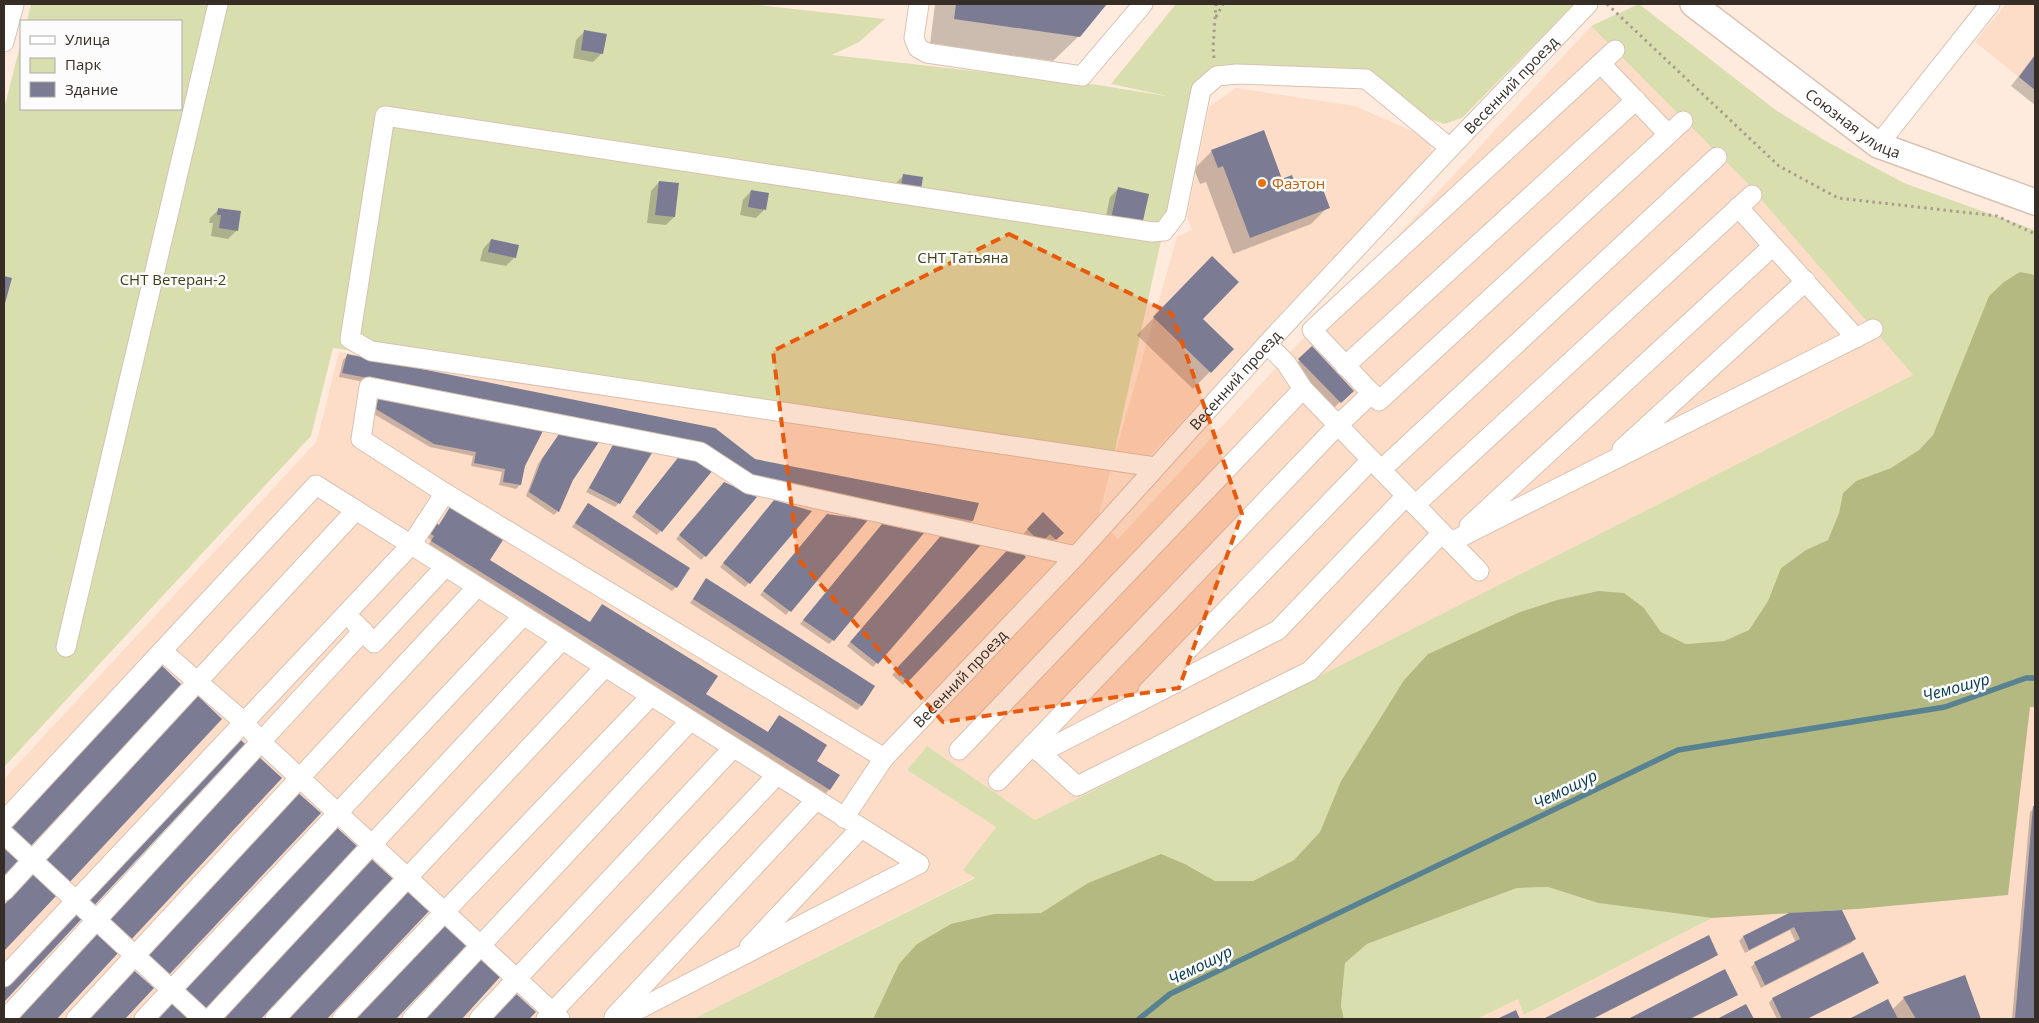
<svg xmlns="http://www.w3.org/2000/svg" width="2039" height="1023" viewBox="0 0 2039 1023" font-family="'Open Sans',sans-serif">
  <rect width="100%" height="100%" fill="#ffebdd"/>
  <g fill="#fdddc8">
    <polygon points="2006,4 2035,4 2035,90 1975,42"/>
    <polygon points="1591,26 1746,182 1913,375 1035,820 927,746 907,770 996,827 964,870 975,877 693,1019 4,1019 4,779 317,441 339,352 1111,468 1177,237 1192,230 1187,216 1209,107 1236,88 1355,106 1428,138 1433,154 1135,472 1111,468 1098,518 1118,539"/>
    <polygon points="2030,707 2035,707 2035,1019 1477,1019 1518,999 1525,1015 1712,918 1857,909"/>
  </g>
  <g fill="#d9deae">
    <polygon points="31,4 749,4 885,19 859,42 832,55 1098,85 1172,97 1111,84 1176,4 1574,4 1462,118 1444,124 1422,116 1375,79 1241,70 1192,100 1111,468 333,348 311,436 4,767 4,109 21,42 21,109 181,109 181,21 27,21"/>
    <polygon points="1639,4 1777,111 1824,140 1904,183 2035,230 2035,275 2034,274 1989,296 1933,435 1919,450 1891,469 1856,481 1843,493 1839,513 1828,540 1806,550 1781,568 1768,601 1749,630 1724,641 1686,644 1661,632 1644,608 1598,591 1557,600 1520,612 1428,654 1404,680 1341,781 1320,833 1294,860 1253,881 1215,881 1188,865 1088,883 1041,913 994,914 899,964 873,1019 693,1019 975,878 963,870 996,827 907,770 927,746 1035,820 1913,375 1746,182 1591,26"/>
    <polygon points="1548,887 1598,903 1712,918 1524,1015 1518,999 1477,1019 1344,1019 1341,1006 1345,963 1367,944 1469,906 1517,888"/>
  </g>
  <polygon fill="#b3b981" points="2020,272 2035,275 2035,707 2030,707 2008,895 1857,909 1712,918 1598,903 1548,887 1517,888 1367,944 1345,963 1341,1006 1344,1019 873,1019 899,964 917,944 951,924 994,914 1041,913 1088,883 1161,854 1187,865 1215,881 1253,881 1294,860 1320,832 1341,781 1404,680 1428,654 1520,612 1557,600 1598,591 1624,593 1644,608 1661,632 1686,644 1724,641 1749,630 1768,601 1781,568 1806,550 1828,540 1839,513 1843,493 1856,481 1891,468 1919,450 1933,435 1989,296 2004,282"/>
  <g fill="#0003">
    <polygon points="935,4 1106,4 1079,36 1053,61 930,44"/>
    <polygon points="584,32 602,53 593,62 573,58 576,40"/>
    <polygon points="2035,55 2035,105 2011,86"/>
    <polygon points="1212,151 1281,181 1328,207 1311,224 1233,254 1206,182 1200,184 1194,169"/>
    <polygon points="904,175 910,204 893,202 895,184"/>
    <polygon points="659,182 674,217 666,225 647,223 651,191"/>
    <polygon points="1119,188 1147,195 1104,226 1110,197"/>
    <polygon points="751,191 764,210 756,218 740,215 743,200"/>
    <polygon points="219,209 237,230 228,239 211,236 213,223 209,223 210,218"/>
    <polygon points="491,240 515,257 506,266 480,261 483,249"/>
    <polygon points="1195,275 1201,319 1232,349 1193,389 1137,335"/>
    <polygon points="1312,348 1352,390 1331,411 1291,369"/>
    <polygon points="347,356 715,430 754,461 977,504 972,521 968,525 746,480 705,449 339,377 343,360"/>
    <polygon points="379,396 524,465 520,485 516,489 499,485 502,472 471,466 473,456 430,447 372,413 375,400"/>
    <polygon points="556,439 571,479 558,511 554,515 526,496 538,464"/>
    <polygon points="615,445 619,503 615,507 586,492"/>
    <polygon points="677,459 712,470 657,535 632,517"/>
    <polygon points="720,487 705,556 701,560 676,539"/>
    <polygon points="588,504 688,568 676,587 672,591 572,527"/>
    <polygon points="771,506 749,583 745,587 720,567"/>
    <polygon points="450,509 488,560 589,623 602,605 704,694 767,733 779,716 815,762 838,776 829,790 825,794 428,546 431,540 422,534 438,526"/>
    <polygon points="1043,514 1062,533 1051,543 1045,537 1036,546 1024,533"/>
    <polygon points="823,519 865,521 786,615 760,595"/>
    <polygon points="879,529 833,640 829,644 800,624"/>
    <polygon points="941,536 983,541 873,667 847,646"/>
    <polygon points="1013,546 1024,557 903,685 892,675"/>
    <polygon points="706,580 873,686 861,706 857,710 690,603"/>
    <polygon points="2034,808 2035,808 2035,993 2033,1019 2012,1019 2030,812"/>
    <polygon points="1789,914 1855,939 1851,943 1761,988 1751,967 1755,963 1796,943 1790,930 1745,953 1739,941 1743,937"/>
    <polygon points="1709,937 1717,954 1713,958 1593,1019 1546,1019"/>
    <polygon points="1863,954 1877,983 1874,986 1874,984 1804,1019 1777,1019 1769,1003 1772,999"/>
    <polygon points="1725,971 1736,994 1732,998 1691,1019 1630,1019"/>
    <polygon points="1964,977 1979,1019 1851,1019 1888,1001 1892,1010 1904,998"/>
  </g>
  <g fill="none" stroke-linecap="round" stroke-linejoin="round">
    <polyline stroke="#588192" stroke-width="5.5" points="1139,1019 1170,994 1678,750 1945,707 2026,678 2035,678"/>
  </g>
  <g fill="#7b7c94">
    <polygon points="956,4 1107,4 1080,37 954,19"/>
    <polygon points="584,30 607,34 603,54 581,50"/>
    <polygon points="2035,55 2035,90 2019,77"/>
    <polygon points="1264,130 1282,179 1292,175 1296,187 1319,179 1330,208 1250,238 1223,166 1218,168 1211,150"/>
    <polygon points="903,174 923,177 920,197 900,194"/>
    <polygon points="659,181 679,183 675,217 655,215"/>
    <polygon points="1118,187 1149,194 1142,225 1111,218"/>
    <polygon points="751,190 769,193 766,210 748,207"/>
    <polygon points="218,208 241,211 238,231 219,228 221,215 217,215"/>
    <polygon points="491,239 519,245 516,258 488,252"/>
    <polygon points="1212,256 1239,282 1203,319 1234,349 1211,373 1153,317"/>
    <polygon points="4,276 12,278 4,307"/>
    <polygon points="1312,346 1354,391 1341,403 1298,359"/>
    <polygon points="347,354 715,428 755,459 979,503 973,521 750,477 709,445 342,373"/>
    <polygon points="379,395 543,431 525,466 521,485 503,482 505,469 474,463 476,452 434,444 376,409"/>
    <polygon points="559,434 599,442 573,480 559,512 529,492 542,459"/>
    <polygon points="614,443 652,453 620,504 589,488"/>
    <polygon points="681,454 700,458 713,470 662,532 635,512"/>
    <polygon points="724,482 757,497 706,557 679,535"/>
    <polygon points="774,500 812,511 750,584 723,563"/>
    <polygon points="588,503 690,568 677,588 575,523"/>
    <polygon points="450,507 503,540 490,560 590,622 602,604 718,676 706,694 768,732 779,715 827,745 817,761 840,775 830,790 431,541 434,536 425,530 431,520 439,525"/>
    <polygon points="1043,512 1064,533 1056,540 1050,534 1041,543 1027,529"/>
    <polygon points="827,514 868,520 791,612 763,591"/>
    <polygon points="882,524 924,533 834,641 803,620"/>
    <polygon points="945,531 985,540 878,664 850,642"/>
    <polygon points="1013,544 1026,557 908,682 895,670"/>
    <polygon points="706,578 875,686 862,706 693,599"/>
    <polygon points="158,662 182,685 28,849 4,827"/>
    <polygon points="198,696 222,719 68,884 44,861"/>
    <polygon points="235,734 245,744 4,1002 4,983"/>
    <polygon points="258,756 282,778 128,943 104,920"/>
    <polygon points="296,791 321,813 166,978 142,955"/>
    <polygon points="2033,806 2035,806 2034,1019 2015,1019"/>
    <polygon points="334,825 358,847 204,1012 179,989"/>
    <polygon points="4,848 20,863 4,881"/>
    <polygon points="368,856 393,879 261,1019 215,1019"/>
    <polygon points="34,873 57,895 4,951 4,905"/>
    <polygon points="404,888 429,911 327,1019 281,1019"/>
    <polygon points="1842,910 1856,939 1765,985 1754,962 1800,939 1794,927 1749,950 1743,936 1789,913"/>
    <polygon points="443,922 467,945 396,1019 350,1019"/>
    <polygon points="95,932 118,953 57,1019 13,1019"/>
    <polygon points="1709,935 1718,955 1592,1019 1543,1019"/>
    <polygon points="1863,952 1879,983 1807,1019 1782,1019 1772,998"/>
    <polygon points="478,957 500,977 462,1019 419,1019"/>
    <polygon points="130,967 154,988 125,1019 81,1019"/>
    <polygon points="1725,969 1738,995 1689,1019 1628,1019"/>
    <polygon points="1965,975 1981,1019 1916,1019 1903,997"/>
    <polygon points="511,989 536,1012 529,1019 484,1019"/>
    <polygon points="1888,999 1898,1019 1849,1019"/>
    <polygon points="171,1000 191,1019 152,1019"/>
    <polygon points="1746,1004 1754,1019 1717,1019"/>
    <polygon points="1516,1010 1520,1019 1497,1019"/>
  </g>
  <g fill="none" stroke-linecap="round" stroke-linejoin="round">
    <defs>
      <g id="minor">
        <polyline points="919,4 914,38 918,48 927,53 1082,76 1143,4"/>
        <polyline points="4,42 14,4"/>
        <polyline points="1615,50 1312,330 1379,401 1683,121"/>
        <polyline points="1601,64 1668,134"/>
        <polyline points="1878,145 1990,4"/>
        <polyline points="1738,207 1856,338"/>
        <polyline points="1267,344 1286,363 1303,389 1479,571"/>
        <polyline points="1345,366 1636,100"/>
        <polyline points="1622,449 1806,281"/>
        <polyline points="1155,467 371,351 350,339 385,116 1152,232 1164,231 1176,215 1201,90 1217,76 1237,74 1366,79 1450,148"/>
        <polyline points="1381,470 1717,157"/>
        <polyline points="1415,505 1752,195"/>
        <polyline points="1469,526 1773,246"/>
        <polyline points="1451,542 1873,329"/>
        <polyline points="355,623 374,643 445,567"/>
        <polyline points="66,647 218,4"/>
        <polyline points="162,651 244,722 261,742 560,1019"/>
        <polyline points="1148,691 1371,460"/>
        <polyline points="1032,745 1077,786 1310,671 1442,533"/>
        <polyline points="959,750 1303,389"/>
        <polyline points="1040,753 1278,630 1406,496"/>
        <polyline points="884,758 445,493 361,439 369,387 700,452 749,484 1076,556"/>
        <polyline points="998,781 1338,425 1372,393"/>
        <path id="s1" d="M844 818 884 758 1076 556 1267 344 1450 148 1588 4"/>
        <polyline points="4,821 316,485 919,864"/>
        <polyline points="4,834 203,1019"/>
        <polyline points="4,891 356,510"/>
        <polyline points="749,947 861,828"/>
        <polyline points="4,977 411,545 445,493"/>
        <polyline points="614,1017 816,800"/>
        <polyline points="5,1019 363,631"/>
        <polyline points="76,1019 477,587"/>
        <polyline points="144,1019 523,616"/>
        <polyline points="210,1019 562,640"/>
        <polyline points="275,1019 605,667"/>
        <polyline points="342,1019 651,696"/>
        <polyline points="412,1019 690,721"/>
        <polyline points="479,1019 733,748"/>
        <polyline points="546,1019 777,775"/>
        <polyline points="620,1019 919,864"/>
      </g>
      <g id="major">
        <path id="s2" d="M1693 4 1878 145 2035 202"/>
      </g>
    </defs>
    <use href="#minor" stroke="#d9c1b1" stroke-width="21"/>
    <use href="#major" stroke="#d9c1b1" stroke-width="28"/>
    <g stroke="#ab9c90" stroke-width="3" stroke-dasharray="2.5 4" stroke-linecap="butt">
      <polyline points="1607,4 1779,166 1838,198 1997,216 2035,234"/>
      <polyline points="1216,17 1223,4"/>
      <polyline points="1214,58 1213,48 1216,4"/>
    </g>
    <use href="#minor" stroke="#fff" stroke-width="19"/>
    <use href="#major" stroke="#fff" stroke-width="25"/>
  </g>
  <path fill="#e8590c" fill-opacity="0.2" stroke="#e8590c" stroke-width="4" stroke-dasharray="10 6" stroke-linejoin="round" d="M1009 234 1172 314 1242 514 1179 688 943 722 798 559 773 351Z"/>
  <circle fill="#e8710a" stroke="#fcfcfc" stroke-width="2" cx="1262" cy="183" r="5"/>
  <g text-anchor="middle" dominant-baseline="central" stroke-width="5" stroke-linejoin="round" paint-order="stroke">
    <g font-size="15" fill="#362d26" stroke="#fcfcfc">
      <text stroke="none"><textPath href="#s1" startOffset="992">Весенний проезд</textPath></text>
      <text stroke="none"><textPath href="#s2" startOffset="200">Союзная улица</textPath></text>
      <text stroke="none"><textPath href="#s1" startOffset="588">Весенний проезд</textPath></text>
      <text stroke="none"><textPath href="#s1" startOffset="182">Весенний проезд</textPath></text>
    </g>
    <g font-size="15" fill="#c56008" stroke="#fcfcfc" text-anchor="start">
      <text x="1272" y="183">Фаэтон</text>
    </g>
    <g font-size="15" fill="#3f4217" stroke="#fcfcfc">
      <text x="963" y="257">СНТ Татьяна</text>
      <text x="173" y="279">СНТ Ветеран-2</text>
    </g>
    <g font-size="16" font-style="italic" fill="#00384b" stroke="#fcfcfc">
      <text transform="translate(1956 687) rotate(-15)">Чемошур</text>
      <text transform="translate(1565 789) rotate(-26)">Чемошур</text>
      <text transform="translate(1200 965) rotate(-26)">Чемошур</text>
    </g>
  </g>
  <rect width="2039" height="1023" fill="none" stroke="#362d26" stroke-width="10"/>
  <rect x="20" y="20" width="162" height="90" fill="#fcfcfc" stroke="#ada9a6"/>
  <rect x="30" y="36" width="25" height="8" fill="#ffffff" stroke="#ada9a6"/>
  <text x="65" y="45" font-size="15" fill="#362d26">Улица</text>
  <rect x="30" y="58" width="25" height="15" fill="#d9deae" stroke="#ada9a6"/>
  <text x="65" y="70" font-size="15" fill="#362d26">Парк</text>
  <rect x="30" y="82" width="25" height="15" fill="#7b7c94" stroke="#ada9a6"/>
  <text x="65" y="95" font-size="15" fill="#362d26">Здание</text>
</svg>
